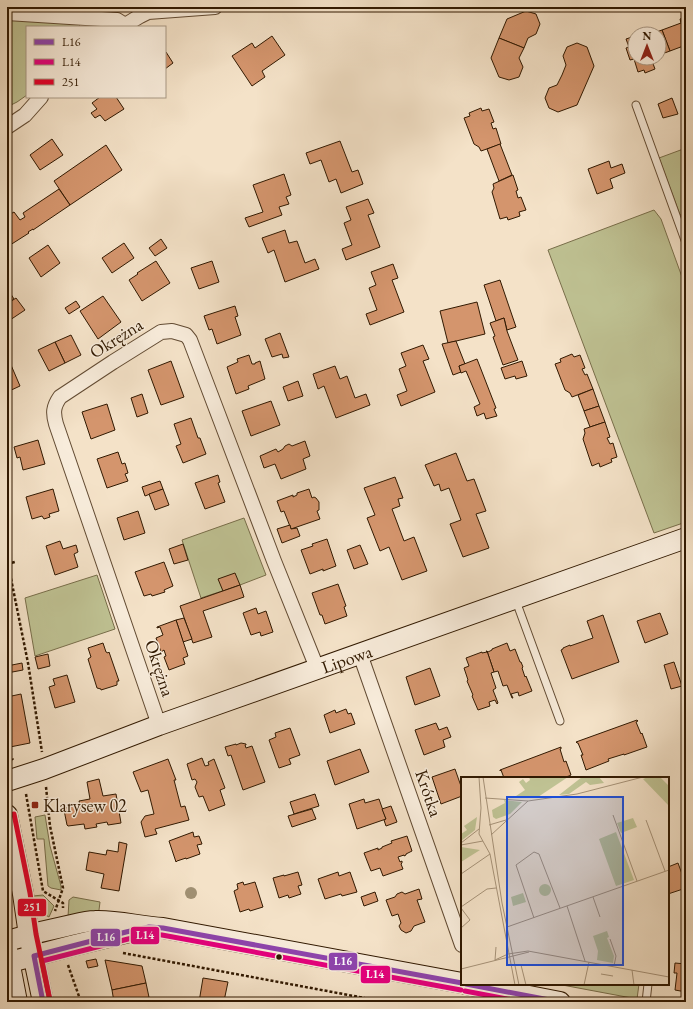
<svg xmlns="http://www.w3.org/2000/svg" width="693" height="1009" viewBox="0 0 693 1009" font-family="'EB Garamond',serif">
  <rect width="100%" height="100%" fill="#f4e2c8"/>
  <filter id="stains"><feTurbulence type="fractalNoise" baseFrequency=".005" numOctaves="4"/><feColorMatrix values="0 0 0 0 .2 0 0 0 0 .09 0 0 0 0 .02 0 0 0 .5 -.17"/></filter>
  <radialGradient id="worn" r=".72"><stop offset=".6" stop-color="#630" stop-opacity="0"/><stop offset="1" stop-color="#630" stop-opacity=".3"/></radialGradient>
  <g fill="#bfc293" stroke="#786e4a">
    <polygon points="7,19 77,23 81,27 27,27 27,95 17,102 7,107"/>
    <polygon points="686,148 686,213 680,215 659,158"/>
    <polygon points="654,210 661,219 686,288 686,522 654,533 548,250"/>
    <polygon points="244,518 266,575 240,585 201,598 182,540"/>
    <polygon points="97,575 115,629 35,656 25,598"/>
    <polygon points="45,815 50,846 61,886 61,890 51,888 48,886 44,839 37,839 35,817"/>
    <path d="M43 895 54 906 49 917C39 912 35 907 33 896Z"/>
    <polygon points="73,897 100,902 99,910 98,912 68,917 69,900"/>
    <polygon points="557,984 639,984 637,999"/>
  </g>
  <g fill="#d4956d" stroke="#311901">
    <polygon points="526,11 536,14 540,24 536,34 528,38 524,48 499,38 507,19"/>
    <polygon points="686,17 686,45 670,51 662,30 681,23 680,19"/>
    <polygon points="662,30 670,51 659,55 659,34 651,34"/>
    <polygon points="272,36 285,55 262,71 265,77 252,86 232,56 252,43 255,48"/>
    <polygon points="635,36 635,58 657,58 658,60 652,61 655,69 645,73 644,70 638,72 634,59 630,60 626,48 629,47 626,39"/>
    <polygon points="499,38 524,48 519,58 523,67 519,77 509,80 499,77 491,58"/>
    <polygon points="577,43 587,47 594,66 577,105 558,112 549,108 545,98 549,88 557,85 562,75 566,65 563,56 567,47"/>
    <polygon points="166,52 173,63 165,69 165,53"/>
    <polygon points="100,97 116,97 124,109 105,121 100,115 95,118 91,113 97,109 92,103"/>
    <polygon points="672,98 678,114 663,118 658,104"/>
    <polygon points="481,108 482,111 489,109 494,122 491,123 493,129 496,128 501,144 481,151 479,147 474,144 464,118 470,116 469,113"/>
    <polygon points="52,139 63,155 40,170 30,155"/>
    <polygon points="340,141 352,172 358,170 363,184 341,193 336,179 329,182 321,160 310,164 306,153"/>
    <polygon points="500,144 512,175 499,181 487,149"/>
    <polygon points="106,145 122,170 70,205 54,181"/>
    <polygon points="609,161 611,168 622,164 625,173 610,179 613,188 597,194 588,169"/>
    <polygon points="284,174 291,195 286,197 289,204 279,207 282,215 249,227 245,218 263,212 253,185"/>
    <polygon points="513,175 518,190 516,191 518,198 521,197 526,210 519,212 520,216 508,220 507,217 500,219 492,192 494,188 493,184"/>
    <polygon points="59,189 70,205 33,230 33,229 28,232 29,233 7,247 7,216 14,212 20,220 25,217 23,213"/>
    <polygon points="368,199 374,213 368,215 380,247 346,260 342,249 352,245 344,223 351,220 346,207"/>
    <polygon points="285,230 289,243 297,241 305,263 315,259 319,269 285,282 274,250 268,253 262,238"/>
    <polygon points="161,239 167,248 155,256 149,248"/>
    <polygon points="124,243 134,258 112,273 102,258"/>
    <polygon points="48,245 60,263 41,277 29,258"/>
    <polygon points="156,261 170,283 142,301 129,280 138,274 137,273"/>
    <polygon points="212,261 219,282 199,289 191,268"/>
    <polygon points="393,264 398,278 392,280 404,312 370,325 366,314 377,310 369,288 376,285 371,272"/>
    <polygon points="500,280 516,327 507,330 504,318 496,321 484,285"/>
    <polygon points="7,288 14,299 7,304"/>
    <polygon points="103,296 121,322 98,339 80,311"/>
    <polygon points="16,298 25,310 7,322 7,304"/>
    <polygon points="76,301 80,307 69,314 65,308"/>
    <polygon points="477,302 485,334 448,343 440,311"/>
    <polygon points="235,306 238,316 235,317 241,335 217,344 212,329 209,330 204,316"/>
    <polygon points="504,318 507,331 518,360 503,365 493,337 495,336 490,323"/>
    <polygon points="280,333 289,357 283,358 282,354 272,357 265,339"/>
    <polygon points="71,335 81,355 65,363 55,342"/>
    <polygon points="456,341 465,364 459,366 461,372 453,375 442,344"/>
    <polygon points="55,342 65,363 49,371 38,350"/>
    <polygon points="423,345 429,359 423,361 435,392 401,406 397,395 407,391 399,369 406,366 401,353"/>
    <polygon points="572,354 574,357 580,355 585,368 582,369 585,375 587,374 593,389 572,397 570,393 565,390 555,364 561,362 560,359"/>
    <polygon points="249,355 252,364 255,364 255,363 260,361 265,379 248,386 249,389 236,394 227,367 238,362 237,359"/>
    <polygon points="477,359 496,408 494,409 497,416 486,419 484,413 477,416 474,407 480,404 466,371 461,373 459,366"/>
    <polygon points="171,361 184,397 161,405 148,370"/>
    <polygon points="522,361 527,376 516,379 515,376 505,379 501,368"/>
    <polygon points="11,365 20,386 7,392 7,367"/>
    <polygon points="335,366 340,379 347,376 355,398 366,394 370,405 336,418 324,386 318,389 313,374"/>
    <polygon points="298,381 303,396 288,401 283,387"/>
    <polygon points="593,389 599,406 584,411 578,395"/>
    <polygon points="142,394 148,413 137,417 131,398"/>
    <polygon points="271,401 280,425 251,436 242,411"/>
    <polygon points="107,404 115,430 91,439 82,412"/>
    <polygon points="599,406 605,422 590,427 584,411"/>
    <polygon points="191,418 198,438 200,438 206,454 183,463 176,446 181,444 174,424"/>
    <polygon points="605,422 610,437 607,438 610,444 613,443 617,457 611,459 612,462 600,467 599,463 592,466 583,439 585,433 584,429"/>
    <polygon points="38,440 45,464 23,470 20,457 17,458 14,447"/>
    <polygon points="305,441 310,456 303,459 306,469 281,479 275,464 264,468 260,456 276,449 278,452 283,449 285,446 289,444 292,446"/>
    <polygon points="118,452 122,464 125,463 128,473 125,474 128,481 107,488 97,459"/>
    <polygon points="456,453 467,481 474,479 486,511 476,514 489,548 463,557 450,524 461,520 449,488 441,491 439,484 434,486 425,465"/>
    <polygon points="218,475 220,482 218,483 225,502 205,509 195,483"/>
    <polygon points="395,477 403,498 398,499 400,506 392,509 404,541 414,537 427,571 402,580 389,547 380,551 367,518 375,515 364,488"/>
    <polygon points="160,481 163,489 145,496 142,487"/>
    <polygon points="53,489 59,511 49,514 50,517 44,519 42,516 32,519 26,497"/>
    <polygon points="163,489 169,505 155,510 149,494"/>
    <polygon points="309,489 312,498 314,497 316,498 319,502 319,510 317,511 320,519 291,529 284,511 281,512 277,501 293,495 293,497 297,495 297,493"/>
    <polygon points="138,511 145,533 124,540 117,518"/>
    <polygon points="290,525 291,529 297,528 300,536 282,543 277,529"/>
    <polygon points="327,539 336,566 323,571 323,569 310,574 301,550 313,546 312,544"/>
    <polygon points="60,541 63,549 76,545 78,552 74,554 78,567 55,575 46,546"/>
    <polygon points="183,544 188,560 174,564 169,549"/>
    <polygon points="360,545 368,564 354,569 347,550"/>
    <polygon points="164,562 173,586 164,590 165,592 152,596 151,594 144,596 135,572"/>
    <polygon points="235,573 240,585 223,591 218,579"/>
    <polygon points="338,584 346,606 344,607 347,616 325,624 322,615 320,615 312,593"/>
    <polygon points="240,585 244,597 203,611 212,637 193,643 180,606"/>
    <polygon points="256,608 258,614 266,611 273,632 261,636 260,632 251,635 243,613"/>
    <polygon points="660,613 668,634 645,643 637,621"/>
    <polygon points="603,615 619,662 572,679 561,650 563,649 563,648 570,645 570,646 593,638 587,621"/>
    <polygon points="184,618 192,639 183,642 176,620"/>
    <polygon points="176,620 188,656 183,658 185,664 169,670 164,657 166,656 164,650 161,652 156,638 163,635 160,627 157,628 157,627"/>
    <polygon points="7,642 9,642 10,655 7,655"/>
    <polygon points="103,643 106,652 108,653 109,652 119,681 117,681 117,685 101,690 101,689 97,688 88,659 91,657 88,648"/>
    <polygon points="507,643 510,651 515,649 520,662 521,662 523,667 522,668 525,677 526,676 532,691 519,696 518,692 511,694 513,698 512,698 507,685 503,686 498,671 494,672 487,651 488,652 492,650 492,649"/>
    <polygon points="486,651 487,651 494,672 491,673 496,688 493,690 498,703 497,704 495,700 489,702 490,706 478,710 472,696 473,695 467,681 468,680 464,668 469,666 466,658 482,652 482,653 487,652"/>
    <polygon points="48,654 50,666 38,669 35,657"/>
    <polygon points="674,662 682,686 671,689 664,665"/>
    <polygon points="22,663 23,670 7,673 7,666"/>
    <polygon points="430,668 440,696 415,705 406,677"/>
    <polygon points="67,675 75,702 55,708 49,687 55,685 53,679"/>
    <polygon points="21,694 30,743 10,747 7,734 7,697"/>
    <polygon points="346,709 348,714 351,713 355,724 330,733 324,715 335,710 336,713"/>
    <polygon points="637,720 638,721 636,722 641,734 642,733 647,747 624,755 624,754 608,759 609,761 586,770 581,755 583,755 578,743 577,743 576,742"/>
    <polygon points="436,723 439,730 447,727 451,737 443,740 445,747 424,755 415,730"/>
    <polygon points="290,728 300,755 289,759 291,764 279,768 269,740 276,737 275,733"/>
    <polygon points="241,743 246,744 246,745 245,745 246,748 252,746 265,782 243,790 231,755 228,756 225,747 236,744 236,745"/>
    <polygon points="561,747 561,749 560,749 564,762 566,761 571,775 569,776 562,778 504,778 501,770 500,771 500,770"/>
    <polygon points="360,749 369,772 335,785 327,761"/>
    <polygon points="202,758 205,766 209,765 208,762 214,759 225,788 220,790 225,805 209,811 203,796 199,797 195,787 197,782 195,779 192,780 187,764"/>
    <polygon points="168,759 176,780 174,780 181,807 185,806 189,820 155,829 157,834 145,837 141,822 145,816 154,814 148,790 141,792 133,772"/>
    <polygon points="455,769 462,789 462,796 441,804 432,777"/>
    <polygon points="99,779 103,796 116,794 121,823 108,825 107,822 96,824 97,827 85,829 84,824 68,826 67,825 64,810 65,808 80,805 79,801 90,799 87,782"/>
    <polygon points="315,794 319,806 294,814 290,802"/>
    <polygon points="364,799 365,803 379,799 386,819 357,829 349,804"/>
    <polygon points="391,806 397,822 386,826 384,820 386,819 382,809"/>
    <polygon points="312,809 316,819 292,827 288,816"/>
    <polygon points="193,832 194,837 199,836 202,844 197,845 200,854 186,859 186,858 177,861 176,862 169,841"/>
    <polygon points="407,836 412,851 406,854 406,855 404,856 404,855 398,857 400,862 402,861 402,863 401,864 403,869 383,876 380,868 371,871 364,853 378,848 378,850 382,848 382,847 392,843 391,841"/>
    <polygon points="119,842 127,844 119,891 101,888 104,874 86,870 89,852 106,855 107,850 118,852"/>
    <polygon points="678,863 686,885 686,888 668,894 668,867"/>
    <polygon points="298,872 302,885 298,886 301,894 289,898 288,895 279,898 273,878 284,875 284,876"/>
    <polygon points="338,872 339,876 350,872 357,892 342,896 341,894 325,899 318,879"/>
    <polygon points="243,882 244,885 255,882 263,907 250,911 249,909 240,912 234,891 238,889 237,884"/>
    <polygon points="419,889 422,899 417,900 425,922 414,926 411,931 406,933 401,930 399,926 401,923 398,914 392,916 386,900 395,897 397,894 402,892 405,894"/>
    <polygon points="375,892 378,901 364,906 361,897"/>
    <polygon points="96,959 98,966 88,968 86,961"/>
    <polygon points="105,960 142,966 146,983 112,990"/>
    <polygon points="675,963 686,964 686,992 675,990 677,973 674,973"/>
    <polygon points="203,978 228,982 224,1001 206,998 205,1002 199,1002"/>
    <polygon points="146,983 150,1002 114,1002 112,990"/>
    <polygon points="206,998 223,1001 223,1002 205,1002"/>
  </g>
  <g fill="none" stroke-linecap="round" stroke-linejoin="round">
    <defs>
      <g id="lane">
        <polyline points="636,105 686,243"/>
        <polyline points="516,601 560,721"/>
        <polyline points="646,1002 648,984"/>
      </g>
      <g id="street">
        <polyline points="7,13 117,20 125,25"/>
        <polyline points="122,27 140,16 148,12 215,7"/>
        <polyline points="7,127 25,115 41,97"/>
        <polyline points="360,654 462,945"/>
        <path d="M159 725 56 424C53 413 53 407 60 397L113 362 161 332 172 331 186 335 190 340 274 561 317 668"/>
        <polyline points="485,1002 488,989"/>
      </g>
      <g id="secondary">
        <path id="s1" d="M7 781 44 769 159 725 686 538"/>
        <polyline points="7,815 23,894 29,935 43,1002"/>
        <path d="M7 941C27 935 47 930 67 926 76 924 86 921 95 921 118 920 140 927 163 928L462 983"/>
        <polyline points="7,950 17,1002"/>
        <polyline points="10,962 71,946 137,930"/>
        <polyline points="466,984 560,1002"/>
      </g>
    </defs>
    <use href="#lane" stroke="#624b33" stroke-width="9"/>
    <use href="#street" stroke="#624b33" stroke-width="16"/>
    <use href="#secondary" stroke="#311901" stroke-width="22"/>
    <g stroke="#311901" stroke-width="2.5" stroke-dasharray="3 2" stroke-linecap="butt">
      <polyline points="7,559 28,663 42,752"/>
      <polyline points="7,564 15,562"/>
      <polyline points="7,750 13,760"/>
      <polyline points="46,787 50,826 63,888 55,911"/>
      <polyline points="26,794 43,891 63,903 63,908"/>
      <polyline points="123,953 386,1002"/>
      <polyline points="68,965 81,1002"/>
    </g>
    <use href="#lane" stroke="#f8ecdb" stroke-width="7"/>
    <use href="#street" stroke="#f8ecdb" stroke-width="14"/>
    <use href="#secondary" stroke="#f8ecdb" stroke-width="20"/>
    <defs>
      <g id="bus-1">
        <polyline points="466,984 560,1002"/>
        <polyline points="43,1002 34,956 126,932 149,927 163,928 462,983"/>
      </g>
      <g id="bus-2">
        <polyline points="465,991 523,1002"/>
        <polyline points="50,1001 42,961 128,939 150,934 162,935 461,990"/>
      </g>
      <polyline id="bus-3" points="14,814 30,893 36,934 50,1001"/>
    </defs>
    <use href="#bus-1" stroke="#f8ecdb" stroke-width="8"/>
    <use href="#bus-2" stroke="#f8ecdb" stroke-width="8"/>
    <use href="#bus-3" stroke="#f8ecdb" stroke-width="8"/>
    <use href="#bus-1" stroke="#8e44ad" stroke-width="5"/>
    <use href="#bus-2" stroke="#e5007d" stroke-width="5"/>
    <use href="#bus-3" stroke="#e4002b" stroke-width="5"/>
  </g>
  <circle fill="#a09073" cx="191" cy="893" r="6"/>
  <rect fill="#8f2418" stroke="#f8ecdb" stroke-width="1.5" x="31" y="801" width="8" height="8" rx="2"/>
  <circle fill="#311901" stroke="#f8ecdb" stroke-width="1.5" cx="279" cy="957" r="3.5"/>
  <g text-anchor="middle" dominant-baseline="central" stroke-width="3" stroke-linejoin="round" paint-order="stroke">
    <g font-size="18" fill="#311901" stroke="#f8ecdb">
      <text transform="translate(116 338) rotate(-32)">Okrężna</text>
      <text stroke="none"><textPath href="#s1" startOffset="361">Lipowa</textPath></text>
      <text transform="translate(160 668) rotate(72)">Okrężna</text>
      <text transform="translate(429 793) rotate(71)">Krótka</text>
    </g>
    <g font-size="18" fill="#311901" stroke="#f8ecdb" text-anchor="start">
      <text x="43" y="805">Klarysew 02</text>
    </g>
  </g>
  <g transform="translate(461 777)">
    <rect width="208" height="208" fill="#f4e2c8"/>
    <path d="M68 0H107L77 20 52 21 64 13 58 5 62 2 65 6 69 3ZM121 0H138L143 6 129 8 125 5 108 17 98 18ZM187 0H199L208 9V29L182 2ZM43 23 61 25 49 37 35 42 32 40 31 33 44 26ZM16 40 14 53 0 64V57L6 53 3 49ZM172 41 176 50 160 56 156 46ZM155 55 173 103 155 109 138 62ZM0 70 19 73 0 85ZM78 113a6 6 0 1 1 12 0a6 6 0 1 1-12 0ZM62 116 65 125 52 129 50 120ZM146 154 148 160 146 161 153 179 152 186 136 183 137 174 132 159Z" fill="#bfc293"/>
    <path fill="none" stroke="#a69278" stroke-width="1" d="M18 0 20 31 18 57 29 77 54 208M22 0 41 126 58 208M24 21 67 24 116 17 182 0M152 38 176 104M185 43 204 94M28 48 45 43M30 58 67 24M0 66 18 52M0 68 22 64M0 97 29 77M132 120 139 140M106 129 124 184M0 130 26 112 35 111M0 131 9 143 0 151M73 141 55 88 73 75 78 77 99 131M46 150 208 93M149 162 155 179 153 189M34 183 47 177 67 174 208 200M34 183 35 170M60 188 65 208M0 192 68 175M171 193 173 208M140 197 152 199M123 208 128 185"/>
    <path fill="#1d4ed8" fill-opacity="0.15" stroke="#1d4ed8" stroke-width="2" d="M46 20H162V188H46Z"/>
    <rect width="208" height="208" fill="none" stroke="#311901" stroke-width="2"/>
  </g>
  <g stroke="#f8ecdb" stroke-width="1.5">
    <rect x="17" y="898" width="30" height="19" rx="4" fill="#e4002b"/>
    <rect x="130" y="926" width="30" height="19" rx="4" fill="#e5007d"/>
    <rect x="90" y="928" width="31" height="19" rx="4" fill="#8e44ad"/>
    <rect x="328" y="952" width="30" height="19" rx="4" fill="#8e44ad"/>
    <rect x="360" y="965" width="31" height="19" rx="4" fill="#e5007d"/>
  </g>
  <g font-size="11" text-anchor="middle" font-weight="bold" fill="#fff">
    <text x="32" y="911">251</text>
    <text x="145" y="939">L14</text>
    <text x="106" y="941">L16</text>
    <text x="343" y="965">L16</text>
    <text x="375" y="978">L14</text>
  </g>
  <rect width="693" height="1009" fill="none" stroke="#f4e2c8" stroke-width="24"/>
  <rect x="8" y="8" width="677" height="993" fill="none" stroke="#311901" stroke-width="2"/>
  <rect x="12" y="12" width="669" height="985" fill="none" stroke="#311901"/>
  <rect x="26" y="26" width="140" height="72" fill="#f8ecdb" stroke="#a89884"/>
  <rect x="34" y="39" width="20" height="6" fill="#8e44ad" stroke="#a89884"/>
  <text x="62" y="46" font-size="12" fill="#311901">L16</text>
  <rect x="34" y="59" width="20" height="6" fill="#e5007d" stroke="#a89884"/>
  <text x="62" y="66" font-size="12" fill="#311901">L14</text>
  <rect x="34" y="79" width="20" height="6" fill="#e4002b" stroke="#a89884"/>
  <text x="62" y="86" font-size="12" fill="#311901">251</text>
  <g transform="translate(647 46)"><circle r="19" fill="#f8ecdb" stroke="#a89884"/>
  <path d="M0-3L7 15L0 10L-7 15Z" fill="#8f2418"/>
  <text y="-6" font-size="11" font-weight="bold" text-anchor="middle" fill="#311901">N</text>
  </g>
  <rect width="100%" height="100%" filter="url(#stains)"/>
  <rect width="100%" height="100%" fill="url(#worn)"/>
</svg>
